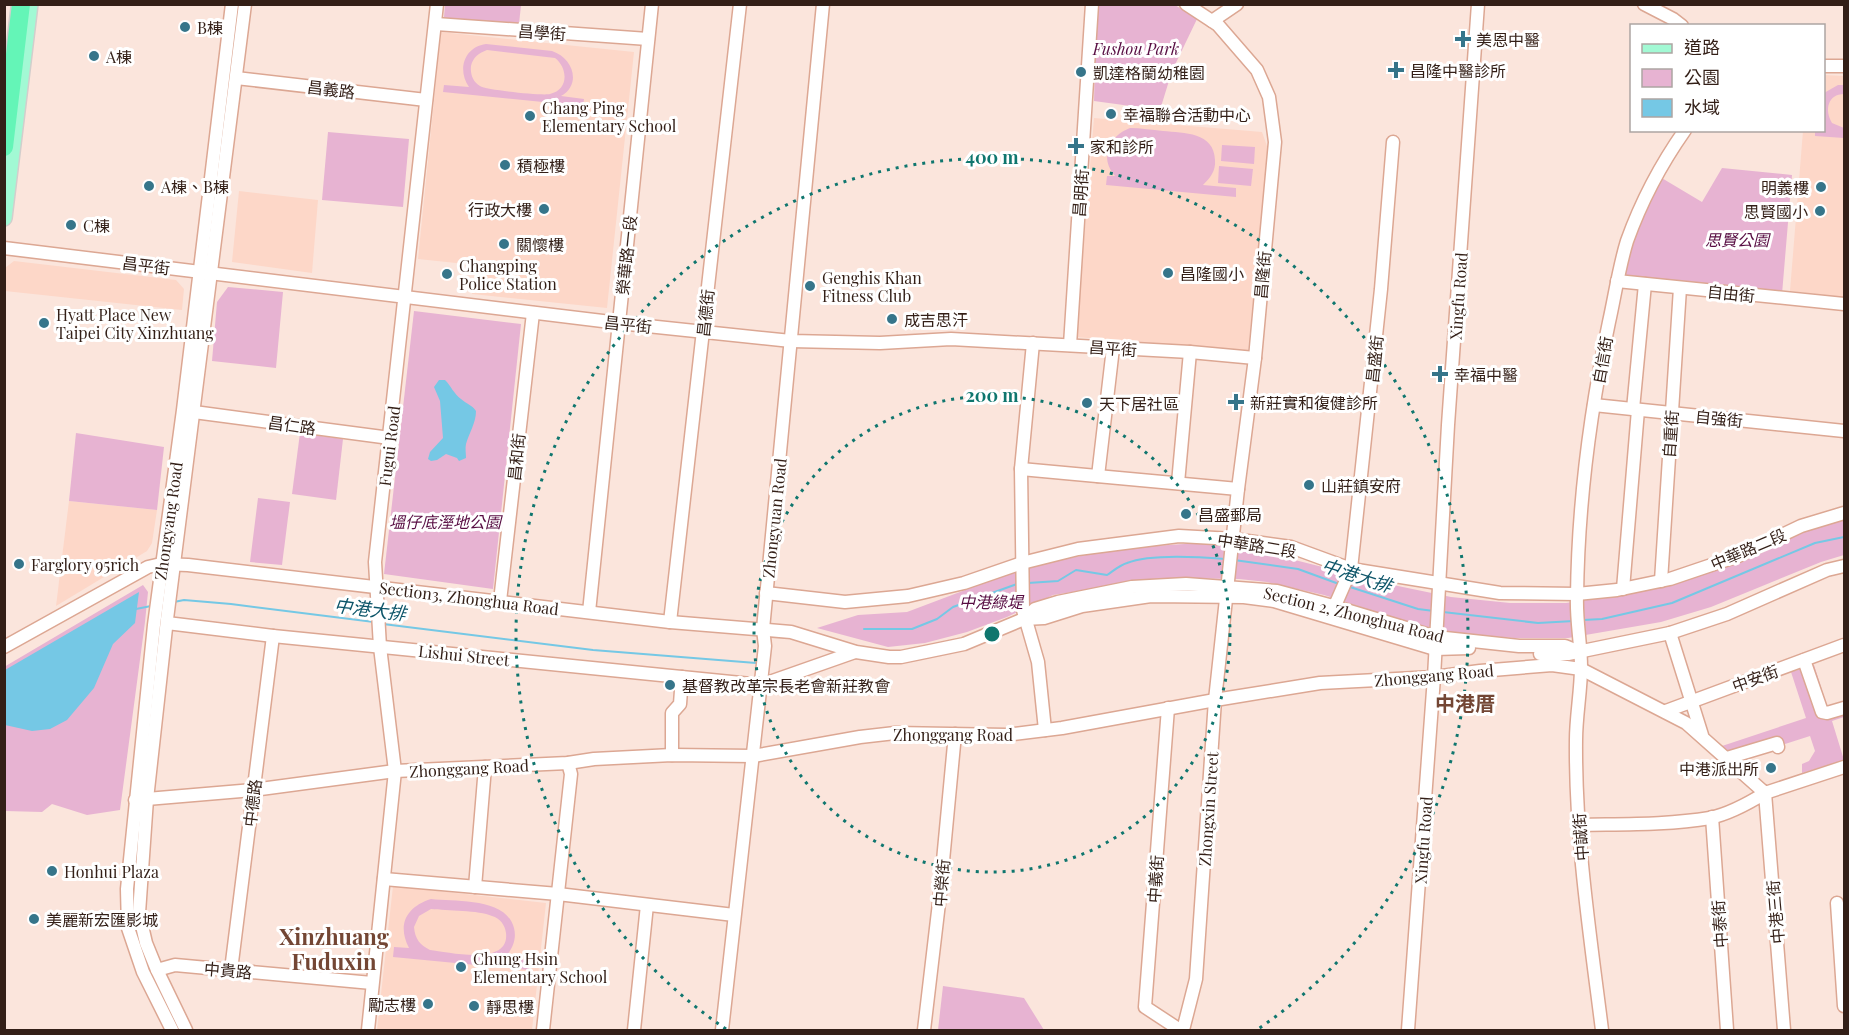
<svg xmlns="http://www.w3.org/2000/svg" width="1849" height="1035" viewBox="0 0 1849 1035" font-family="'Playfair Display','Noto Sans TC',serif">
  <rect width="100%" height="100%" fill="#fbe5dc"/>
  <g fill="#fdd7c8">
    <polygon points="441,32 634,52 607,308 472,294 475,265 418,259"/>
    <polygon points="1824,75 1844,76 1844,297 1790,291 1803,131 1824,130"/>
    <polygon points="1094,118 1262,132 1268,149 1248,351 1076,337"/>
    <polygon points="239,191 318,200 312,273 232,262"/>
    <polygon points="14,261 176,280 184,289 182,310 5,291 5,268"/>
    <polygon points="69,501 157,510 152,543 147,551 56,606"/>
    <polygon points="393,886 546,903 532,1030 377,1030"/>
  </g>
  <g fill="#e7b3d2" fill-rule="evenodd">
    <polygon points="445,5 521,5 519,24 448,20 444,17"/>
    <polygon points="1099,5 1175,5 1197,19 1172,71 1160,110 1094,101 1096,29"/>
    <path d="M486 44 552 51C573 58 582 84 561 96L584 99 583 106 443 92 444 85 469 87C457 70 464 47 486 44ZM487 50 555 58C568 68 569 90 550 94 543 96 486 90 480 86 473 82 470 74 471 66 473 57 479 53 487 50Z"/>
    <path d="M1838 85H1844V94C1828 94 1824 110 1832 123L1844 128V138L1815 136V131L1824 130V93Z"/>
    <path d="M1130 128C1141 128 1152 130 1163 131 1184 133 1214 132 1215 160 1216 171 1210 178 1203 185L1236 188V197L1106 185 1107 176H1115C1099 158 1109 136 1130 128Z"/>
    <polygon points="328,132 409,139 403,207 322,200"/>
    <polygon points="1222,145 1255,147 1254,164 1221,161"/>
    <polygon points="1219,166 1253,169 1251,186 1218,183"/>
    <polygon points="1722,168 1792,175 1782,294 1623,278 1632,242 1660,177 1702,202"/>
    <polygon points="228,287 283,292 276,368 212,361 217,302"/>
    <polygon points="414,311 521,324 493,589 384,574"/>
    <polygon points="76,433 164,447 157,510 69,501"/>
    <polygon points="300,433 343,439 336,500 292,494"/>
    <polygon points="258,498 290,502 282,565 250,562"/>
    <polygon points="1844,520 1844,555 1821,562 1711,607 1661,622 1568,638 1514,638 1456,633 1413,624 1324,595 1267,582 1239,579 1164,578 1053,595 1007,617 967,632 925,643 888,647 817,628 858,615 907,612 1005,575 1050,562 1091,554 1153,546 1200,543 1263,552 1398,586 1451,597 1510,603 1566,603 1621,595 1804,529"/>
    <polygon points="143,585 148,592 145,622 120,810 87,815 52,804 42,812 5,811 4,667"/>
    <polygon points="1814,665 1827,706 1844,701 1844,717 1832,721 1844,760 1802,773 1802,764 1809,761 1815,751 1810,736 1739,759 1722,746 1806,718 1791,672"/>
    <path d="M431 899C456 902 506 897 514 928 517 940 512 949 505 958L530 960 529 970 393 957 394 947 409 948C397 925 406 907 431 899ZM431 909C447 911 479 910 492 916 500 918 505 925 506 933 510 967 448 952 430 950 420 945 415 939 414 927L419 916Z"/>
    <polygon points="943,986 1024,998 1044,1030 938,1030"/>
  </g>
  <g fill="#75c8e5">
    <path d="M439 380H445C451 386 454 394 461 399 467 404 472 405 476 411 476 423 469 433 466 444 465 448 466 454 466 458L459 461 457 458 446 454 437 460 431 461 428 459 430 452 443 438 440 401 434 387Z"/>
    <polygon points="139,592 135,623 113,644 94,688 67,720 50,729 32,731 5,725 5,670"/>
  </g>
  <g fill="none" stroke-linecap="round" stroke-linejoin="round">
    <g stroke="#75c8e5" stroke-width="2">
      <polyline points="1234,560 1298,569 1339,584"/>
      <path d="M1028 583 1058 581 1076 570 1107 575C1113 571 1120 565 1127 563 1149 554 1201 557 1225 559"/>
      <polyline points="1347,586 1418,609 1434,611"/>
      <polyline points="174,602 184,600 231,604 374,622"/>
      <polyline points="136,609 151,606"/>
      <polyline points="1443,612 1538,623 1574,621"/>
      <polyline points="1583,620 1602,619 1672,603 1815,543 1844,537"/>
      <polyline points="383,624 593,650 756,663"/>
      <polyline points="864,629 912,629 937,619 953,607 1017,584"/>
    </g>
    <defs>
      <g id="minor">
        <polyline points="1644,4 1673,19 1682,26"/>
        <polyline points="1212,21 1237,4"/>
        <polyline points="436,24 648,39"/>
        <polyline points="1824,66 1844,66"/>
        <polyline points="236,78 426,100"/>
        <polyline points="4,248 619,323 791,341 880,343 951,339 1190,352 1255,358"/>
        <polyline points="1617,281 1844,304"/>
        <polyline points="1033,343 1021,469 1023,610 1038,662 1045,730"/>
        <polyline points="1070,345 1092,4"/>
        <polyline points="1594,405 1844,431"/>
        <polyline points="1633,409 1645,284"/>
        <polyline points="194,412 390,438"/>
        <polyline points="1021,469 1238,489"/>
        <polyline points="1098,476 1113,348"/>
        <polyline points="1178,483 1190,352"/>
        <polyline points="1661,581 1680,288"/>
        <polyline points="1623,589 1638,410"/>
        <polyline points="766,593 845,602 908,596 964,583 1022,563 1078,549 1179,536 1233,539 1291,547 1351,569 1500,593 1577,594 1617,590 1670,579 1738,556 1801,526 1844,513"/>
        <polyline points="500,601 533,313"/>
        <polyline points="589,612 652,4"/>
        <polyline points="1329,612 1337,601 1351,569 1381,289 1393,142"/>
        <polyline points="1024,619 1044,618 1082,606 1151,596 1244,597 1274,601 1435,649 1469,648"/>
        <polyline points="670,622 740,4"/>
        <polyline points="167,623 273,636 761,685 855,652"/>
        <polyline points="1670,633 1702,735"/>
        <polyline points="4,647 148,567 161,564 188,565 670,622 791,632 856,652 889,657 901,657 964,644 1024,619 1035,609 1058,602 1132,587 1186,584 1277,591 1333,606 1436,637 1519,646 1565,646 1580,652"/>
        <polyline points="1540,654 1568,654 1670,633 1727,614 1827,570 1844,566"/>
        <polyline points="1804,660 1822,712 1827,713 1844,708"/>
        <polyline points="1168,708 1145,1007 1180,1030"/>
        <polyline points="1666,711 1844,645"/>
        <polyline points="672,755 672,713 680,704 682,677"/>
        <polyline points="1727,758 1777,743 1778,747"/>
        <polyline points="135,800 253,790 395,771 568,763 594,759 672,755 753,756 860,737 895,733 1006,735 1062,728 1215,700 1320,683 1434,677 1480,671 1552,665 1581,669 1686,723 1765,793 1844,767"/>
        <polyline points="1712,817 1727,1030"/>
        <path d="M1580 825C1623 824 1668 825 1710 818 1728 814 1749 803 1765 793L1784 1030"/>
        <polyline points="384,879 558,894 734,915"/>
        <polyline points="475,887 485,767"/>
        <polyline points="1837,903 1844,1006"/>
        <polyline points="157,970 175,965 372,983"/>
        <polyline points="231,970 273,636"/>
        <polyline points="172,1030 143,972 128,928 127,889 154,625 183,410 232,4"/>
        <polyline points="186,1030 157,970 146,943 139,913 147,799 167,619 245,4"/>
        <polyline points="368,1030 395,771 380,647 375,562 437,4"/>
        <polyline points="543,1030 571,774 568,763"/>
        <polyline points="634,1030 647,905"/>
        <polyline points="722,1030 765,646 763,629 823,4"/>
        <polyline points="924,1030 939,903 955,734"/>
        <polyline points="1183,1030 1196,979 1215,700 1238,489 1255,358 1275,142 1269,97 1257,70 1218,25 1186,4"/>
        <polyline points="1408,1030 1434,677 1448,425 1478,4"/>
        <path d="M1602 1030C1590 935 1575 837 1576 740 1576 716 1581 691 1581 667 1581 643 1576 620 1577 597 1578 505 1590 412 1609 322 1615 295 1619 267 1627 241 1641 202 1661 164 1685 130"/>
      </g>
      <polyline id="major" points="4,218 30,4"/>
      <polyline id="highway" points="4,147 21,4"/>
    </defs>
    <use href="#minor" stroke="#dca793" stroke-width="15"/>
    <use href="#major" stroke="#d2cecc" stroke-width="18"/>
    <use href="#highway" stroke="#d2cecc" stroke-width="21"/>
    <use href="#minor" stroke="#fff" stroke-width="12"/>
    <use href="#major" stroke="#a2f9d4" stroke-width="15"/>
    <use href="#highway" stroke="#64f5b7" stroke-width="18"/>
  </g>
  <g fill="none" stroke="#0f766e" stroke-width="3" stroke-dasharray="3 6">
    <circle cx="992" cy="634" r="238"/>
    <path d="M726 1029A476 476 0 1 1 1258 1029"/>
  </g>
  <g fill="#36758a" stroke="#fff" stroke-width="2">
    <circle cx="185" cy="27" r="6"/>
    <path d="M1460 30h6v6h6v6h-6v6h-6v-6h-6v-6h6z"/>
    <circle cx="94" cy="56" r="6"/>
    <path d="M1393 61h6v6h6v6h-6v6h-6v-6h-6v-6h6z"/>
    <circle cx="1081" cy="72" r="6"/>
    <circle cx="1111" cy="114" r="6"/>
    <circle cx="530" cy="116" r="6"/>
    <path d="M1073 137h6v6h6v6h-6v6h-6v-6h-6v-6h6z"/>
    <circle cx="505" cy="165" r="6"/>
    <circle cx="149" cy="186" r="6"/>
    <circle cx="1821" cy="187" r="6"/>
    <circle cx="544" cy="209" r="6"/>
    <circle cx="1820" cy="211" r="6"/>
    <circle cx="71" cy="225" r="6"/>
    <circle cx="504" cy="244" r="6"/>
    <circle cx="1168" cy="273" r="6"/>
    <circle cx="447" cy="274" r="6"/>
    <circle cx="810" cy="286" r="6"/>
    <circle cx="892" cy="319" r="6"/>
    <circle cx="44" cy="323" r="6"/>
    <path d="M1437 365h6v6h6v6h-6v6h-6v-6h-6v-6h6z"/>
    <path d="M1233 393h6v6h6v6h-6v6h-6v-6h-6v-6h6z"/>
    <circle cx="1087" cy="403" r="6"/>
    <circle cx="1309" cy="485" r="6"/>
    <circle cx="1186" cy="514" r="6"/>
    <circle cx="19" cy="564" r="6"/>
    <circle cx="670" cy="685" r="6"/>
    <circle cx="1771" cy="768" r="6"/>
    <circle cx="52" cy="871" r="6"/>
    <circle cx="34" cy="919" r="6"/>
    <circle cx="461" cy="967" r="6"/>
    <circle cx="428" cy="1004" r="6"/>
    <circle cx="474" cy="1006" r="6"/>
  </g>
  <g text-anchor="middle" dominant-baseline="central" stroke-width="6" stroke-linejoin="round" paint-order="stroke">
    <g font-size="16" fill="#331f17" stroke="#fff" text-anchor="start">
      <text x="197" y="27">B棟</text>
      <text x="1476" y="39">美恩中醫</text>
      <text x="106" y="56">A棟</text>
      <text x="1410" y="70">昌隆中醫診所</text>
      <text x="1093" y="72">凱達格蘭幼稚園</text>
      <text x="542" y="107">Chang Ping<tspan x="542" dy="18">Elementary School</tspan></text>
      <text x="1123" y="114">幸福聯合活動中心</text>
      <text x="1090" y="146">家和診所</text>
      <text x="517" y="165">積極樓</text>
      <text x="161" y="186">A棟、B棟</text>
      <text x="1809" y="187" text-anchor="end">明義樓</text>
      <text x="532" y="209" text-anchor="end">行政大樓</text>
      <text x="1808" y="211" text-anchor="end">思賢國小</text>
      <text x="83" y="225">C棟</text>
      <text x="516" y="244">關懷樓</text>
      <text x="459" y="265">Changping<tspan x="459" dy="18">Police Station</tspan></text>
      <text x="1180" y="273">昌隆國小</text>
      <text x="822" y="277">Genghis Khan<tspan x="822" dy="18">Fitness Club</tspan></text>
      <text x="56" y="314">Hyatt Place New<tspan x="56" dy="18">Taipei City Xinzhuang</tspan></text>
      <text x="904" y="319">成吉思汗</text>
      <text x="1454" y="374">幸福中醫</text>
      <text x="1250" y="402">新莊實和復健診所</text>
      <text x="1099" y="403">天下居社區</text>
      <text x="1321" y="485">山莊鎮安府</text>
      <text x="1198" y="514">昌盛郵局</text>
      <text x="31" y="564">Farglory 95rich</text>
      <text x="682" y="685">基督教改革宗長老會新莊教會</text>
      <text x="1759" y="768" text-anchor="end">中港派出所</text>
      <text x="64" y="871">Honhui Plaza</text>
      <text x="46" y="919">美麗新宏匯影城</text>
      <text x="473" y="958">Chung Hsin<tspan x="473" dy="18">Elementary School</tspan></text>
      <text x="416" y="1004" text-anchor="end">勵志樓</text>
      <text x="486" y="1006">靜思樓</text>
    </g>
    <g font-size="16" fill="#331f17" stroke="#fff">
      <text transform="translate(542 32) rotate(4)">昌學街</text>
      <text transform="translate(331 89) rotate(7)">昌義路</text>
      <text transform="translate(1080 193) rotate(-86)">昌明街</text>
      <text transform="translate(626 255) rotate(-84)">榮華路一段</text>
      <text transform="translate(146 265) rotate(7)">昌平街</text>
      <text transform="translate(1262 275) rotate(-85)">昌隆街</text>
      <text transform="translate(1731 293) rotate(6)">自由街</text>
      <text transform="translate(1458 296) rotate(-86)">Xingfu Road</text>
      <text transform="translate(705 313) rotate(-84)">昌德街</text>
      <text transform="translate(628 324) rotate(6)">昌平街</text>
      <text transform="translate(1113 348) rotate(4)">昌平街</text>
      <text transform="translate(1374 359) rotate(-84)">昌盛街</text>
      <text transform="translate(1602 360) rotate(-80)">自信街</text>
      <text transform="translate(1719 418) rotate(6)">自強街</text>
      <text transform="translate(292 425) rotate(8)">昌仁路</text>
      <text transform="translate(1670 434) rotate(-86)">自重街</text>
      <text transform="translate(389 446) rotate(-83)">Fugui Road</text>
      <text transform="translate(516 457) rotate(-84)">昌和街</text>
      <text transform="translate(774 518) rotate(-84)">Zhongyuan Road</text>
      <text transform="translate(168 521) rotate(-82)">Zhongyang Road</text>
      <text transform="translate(1257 545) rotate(9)">中華路二段</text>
      <text transform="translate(1748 549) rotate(-23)">中華路二段</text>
      <text transform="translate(469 598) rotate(7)">Section3, Zhonghua Road</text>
      <text transform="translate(1354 614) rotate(14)">Section 2, Zhonghua Road</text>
      <text transform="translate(464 655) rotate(6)">Lishui Street</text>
      <text transform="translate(1434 675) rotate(-5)">Zhonggang Road</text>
      <text transform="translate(1755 678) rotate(-20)">中安街</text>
      <text x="953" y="734">Zhonggang Road</text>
      <text transform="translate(469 768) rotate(-3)">Zhonggang Road</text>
      <text transform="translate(252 803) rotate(-83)">中德路</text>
      <text transform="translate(1208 809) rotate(-86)">Zhongxin Street</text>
      <text transform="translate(1580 837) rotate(-94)">中誠街</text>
      <text transform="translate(1423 840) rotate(-86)">Xingfu Road</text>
      <text transform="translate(1155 879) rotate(-86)">中義街</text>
      <text transform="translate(941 883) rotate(-85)">中榮街</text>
      <text transform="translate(1775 912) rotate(-95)">中港三街</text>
      <text transform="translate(1719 924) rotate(-94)">中泰街</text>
      <text transform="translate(228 970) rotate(5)">中貴路</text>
    </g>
    <g font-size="16" font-style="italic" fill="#570c42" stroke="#fff">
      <text x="1136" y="48">Fushou Park</text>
      <text x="1737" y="239">思賢公園</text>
      <text x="445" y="521">塭仔底溼地公園</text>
      <text x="991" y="601">中港綠堤</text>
    </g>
    <g font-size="18" font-style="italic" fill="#0d5569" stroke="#fff">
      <text transform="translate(1357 575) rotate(18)">中港大排</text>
      <text transform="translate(370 609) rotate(7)">中港大排</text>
    </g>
    <g font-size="20" font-weight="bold" fill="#734634" stroke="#fff">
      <text x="1465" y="702">中港厝</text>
    </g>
    <g font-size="22" font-weight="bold" fill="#734634" stroke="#fff">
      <text x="334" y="936">Xinzhuang<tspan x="334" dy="25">Fuduxin</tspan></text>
    </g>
  </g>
  <circle cx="992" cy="634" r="9" fill="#0f766e" stroke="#fff" stroke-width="3"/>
  <g font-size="18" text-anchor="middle" font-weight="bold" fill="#0f766e" stroke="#fff" stroke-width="6" stroke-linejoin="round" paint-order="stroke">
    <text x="992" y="164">400 m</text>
    <text x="992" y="402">200 m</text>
  </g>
  <rect width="1849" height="1035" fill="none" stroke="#331f17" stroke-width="12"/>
  <rect x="1630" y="24" width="195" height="108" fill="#ffffff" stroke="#ada5a2" stroke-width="1.5"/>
  <rect x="1642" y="44" width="30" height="9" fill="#a2f9d4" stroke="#ada5a2" stroke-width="1.5"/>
  <text x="1684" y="54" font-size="18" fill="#331f17">道路</text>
  <rect x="1642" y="69" width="30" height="18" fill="#e7b3d2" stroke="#ada5a2" stroke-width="1.5"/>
  <text x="1684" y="84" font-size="18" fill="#331f17">公園</text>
  <rect x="1642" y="99" width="30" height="18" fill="#75c8e5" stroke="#ada5a2" stroke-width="1.5"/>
  <text x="1684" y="114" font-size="18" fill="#331f17">水域</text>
</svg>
